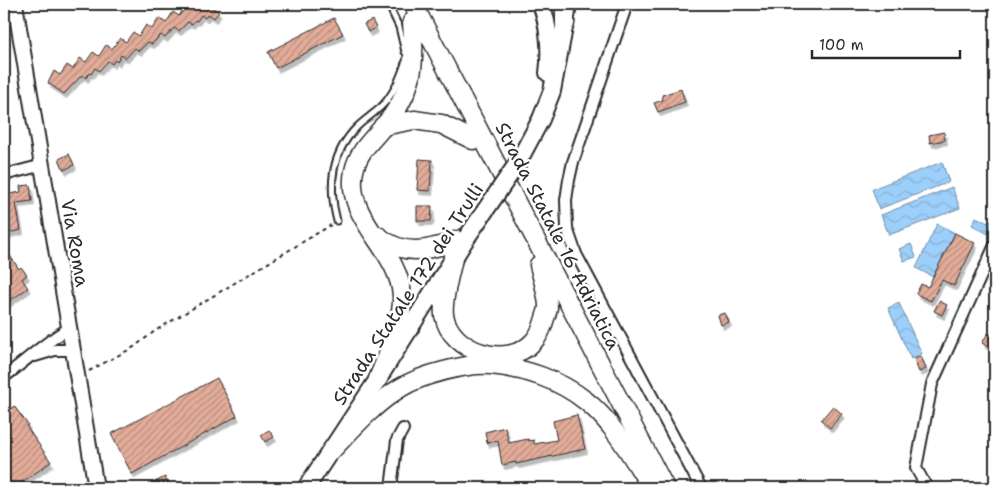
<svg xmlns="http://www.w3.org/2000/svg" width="999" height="492" viewBox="0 0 999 492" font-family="'Shantell Sans',sans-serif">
  <defs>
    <pattern id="water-waves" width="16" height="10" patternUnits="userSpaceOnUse" patternTransform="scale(1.25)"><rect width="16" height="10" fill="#9ccff9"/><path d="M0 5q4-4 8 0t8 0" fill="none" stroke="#87b2d6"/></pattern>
    <pattern id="building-hatch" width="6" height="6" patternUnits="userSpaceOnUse" patternTransform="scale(1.25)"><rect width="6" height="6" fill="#e3ac99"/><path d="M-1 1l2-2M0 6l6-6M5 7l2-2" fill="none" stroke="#b88c7d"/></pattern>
    <filter id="shadow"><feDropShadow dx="2.5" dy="4.5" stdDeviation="0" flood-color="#0004"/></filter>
  </defs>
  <rect width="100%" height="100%" fill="#fff"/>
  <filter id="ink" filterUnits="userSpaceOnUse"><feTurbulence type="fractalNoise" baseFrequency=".02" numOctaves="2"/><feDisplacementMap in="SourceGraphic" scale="10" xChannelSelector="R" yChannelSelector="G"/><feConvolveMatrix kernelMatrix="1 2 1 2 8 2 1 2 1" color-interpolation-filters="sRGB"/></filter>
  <g filter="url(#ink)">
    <g fill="url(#water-waves)" stroke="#6f8da7">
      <polygon points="942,162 949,182 879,209 872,189"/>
      <polygon points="952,187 960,208 889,235 881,215"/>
      <polygon points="976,217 988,223 989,221 993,223 988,234 972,225"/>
      <polygon points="937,224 955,233 933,277 916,268"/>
      <polygon points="911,244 916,257 904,261 899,249"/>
      <polygon points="899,303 922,354 911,359 888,308"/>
    </g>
    <g fill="url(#building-hatch)" stroke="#2b2b2b" filter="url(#shadow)">
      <polygon points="196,4 207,4 219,12 214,18 208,14 205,18 201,15 197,21 195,20 192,24 188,22 179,31 174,28 165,38 161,35 152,44 148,42 139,51 135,48 126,58 121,55 117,62 115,60 112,64 108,61 99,71 95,68 91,74 89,73 86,78 82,75 64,94 48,83 54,71 60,75 67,65 73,69 80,58 86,62 93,52 99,56 106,45 112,49 120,38 126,42 133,32 139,36 146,25 152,29 159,18 166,23 173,12 179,16 186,5 192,9"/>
      <polygon points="334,18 343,34 276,68 268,52"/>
      <polygon points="372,20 376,28 368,32 364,24"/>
      <polygon points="681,89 685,102 658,112 654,103 663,100 662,95"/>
      <polygon points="944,132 945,140 930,143 929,135"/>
      <polygon points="69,154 74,165 64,170 59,159"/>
      <polygon points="419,159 432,160 430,191 417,190"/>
      <polygon points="30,185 32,201 16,203 21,230 4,234 4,195 21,192 20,186"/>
      <polygon points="417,206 432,206 431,221 417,221"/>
      <polygon points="955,233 975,243 954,286 942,280 931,301 916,294 921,284 928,287"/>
      <polygon points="4,247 19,269 21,267 27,275 22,279 28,288 4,305"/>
      <polygon points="939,301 947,305 942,315 934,311"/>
      <polygon points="725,313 729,322 721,325 718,315"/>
      <polygon points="988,333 995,338 995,346 992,350 982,343"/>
      <polygon points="921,356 926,369 919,372 914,359"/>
      <polygon points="217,378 237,416 132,474 111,434"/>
      <polygon points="14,406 28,425 26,426 51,462 14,488 4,488 4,414"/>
      <polygon points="833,406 842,414 830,428 821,420"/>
      <polygon points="577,415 585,449 516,464 516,462 502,465 498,441 487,443 485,432 505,427 509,443 528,439 529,441 534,440 534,444 557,440 553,421"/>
      <polygon points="269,430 274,437 265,442 261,435"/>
      <polygon points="165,477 170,488 143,488"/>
    </g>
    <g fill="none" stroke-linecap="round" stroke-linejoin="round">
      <defs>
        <g id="service">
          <polyline points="388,4 399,27 405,52"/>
          <path d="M337 221C328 187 331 153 357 127 362 122 369 117 375 112 391 100 399 82 405 63"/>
        </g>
        <g id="minor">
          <polyline points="627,4 573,162 569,180 566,200 567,228 576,254 701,488"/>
          <polyline points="4,11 16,9"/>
          <polyline points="4,175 43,165"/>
          <polyline points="35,356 55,350 74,350"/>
          <path d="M4 377C26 361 46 341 70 328"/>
          <polyline points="391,488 397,440 403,429"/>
          <polyline points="927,488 916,468 932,384 995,245"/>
        </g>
        <polyline id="tertiary" points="15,4 96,488"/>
        <g id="primary">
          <path d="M541 4C549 25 551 51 548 73"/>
          <polyline points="541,119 552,91 567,12"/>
          <polyline points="306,488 378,379 467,237"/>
        </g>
        <g id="trunk">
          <polyline points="413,4 665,488"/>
          <polyline points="565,4 565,24"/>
          <polyline points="383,126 414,120 441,124 473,140"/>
          <path d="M378 236C407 260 435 248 467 237"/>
          <path d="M453 258C450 274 442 299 444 315 451 353 508 369 533 342 539 336 543 326 545 318 546 315 548 310 548 307 548 295 542 277 539 265"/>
          <path d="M378 379C388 354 403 323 402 296 399 248 344 220 354 171 358 152 371 141 383 127 413 93 416 66 412 22"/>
          <path d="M330 452C352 429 373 405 400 388 421 375 466 363 491 365 524 368 560 380 586 401 614 423 632 458 652 488"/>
        </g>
      </defs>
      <use href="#service" stroke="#2b2b2b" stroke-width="9"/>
      <use href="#minor" stroke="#2b2b2b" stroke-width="14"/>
      <use href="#tertiary" stroke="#2b2b2b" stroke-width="18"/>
      <use href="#primary" stroke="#2b2b2b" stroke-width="20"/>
      <use href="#trunk" stroke="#2b2b2b" stroke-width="21"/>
      <polyline stroke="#2b2b2b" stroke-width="2" stroke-dasharray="4 4" stroke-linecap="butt" points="89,371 134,347 155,331 331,225"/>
      <use href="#service" stroke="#fff" stroke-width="5"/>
      <use href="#minor" stroke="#fff" stroke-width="10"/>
      <use href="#tertiary" stroke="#fff" stroke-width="14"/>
      <use href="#primary" stroke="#fff" stroke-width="16"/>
      <use href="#trunk" stroke="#fff" stroke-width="18"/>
      <defs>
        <polyline id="primary-bridge" points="467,237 517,164 541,119"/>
      </defs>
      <use href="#primary-bridge" stroke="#2b2b2b" stroke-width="20" stroke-linecap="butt"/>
      <use href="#primary-bridge" stroke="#fff" stroke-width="16"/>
    </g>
  </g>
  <g text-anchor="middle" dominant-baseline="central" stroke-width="5" stroke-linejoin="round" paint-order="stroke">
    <g font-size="19" fill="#2b2b2b" stroke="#fff">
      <text transform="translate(558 236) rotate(63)">Strada Statale 16 Adriatica</text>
      <text transform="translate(75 243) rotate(80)">Via Roma</text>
      <text transform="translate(408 294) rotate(-57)">Strada Statale 172 dei Trulli</text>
    </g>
  </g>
  <rect width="999" height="492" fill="none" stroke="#fff" stroke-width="20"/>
  <rect x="10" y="10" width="979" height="472" fill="none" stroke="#2b2b2b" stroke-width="2" filter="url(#ink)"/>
  <path d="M812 50v8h148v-8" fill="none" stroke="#2b2b2b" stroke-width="2.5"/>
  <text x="819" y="50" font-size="15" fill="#2b2b2b" stroke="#ffffff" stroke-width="4" paint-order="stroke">100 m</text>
</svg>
